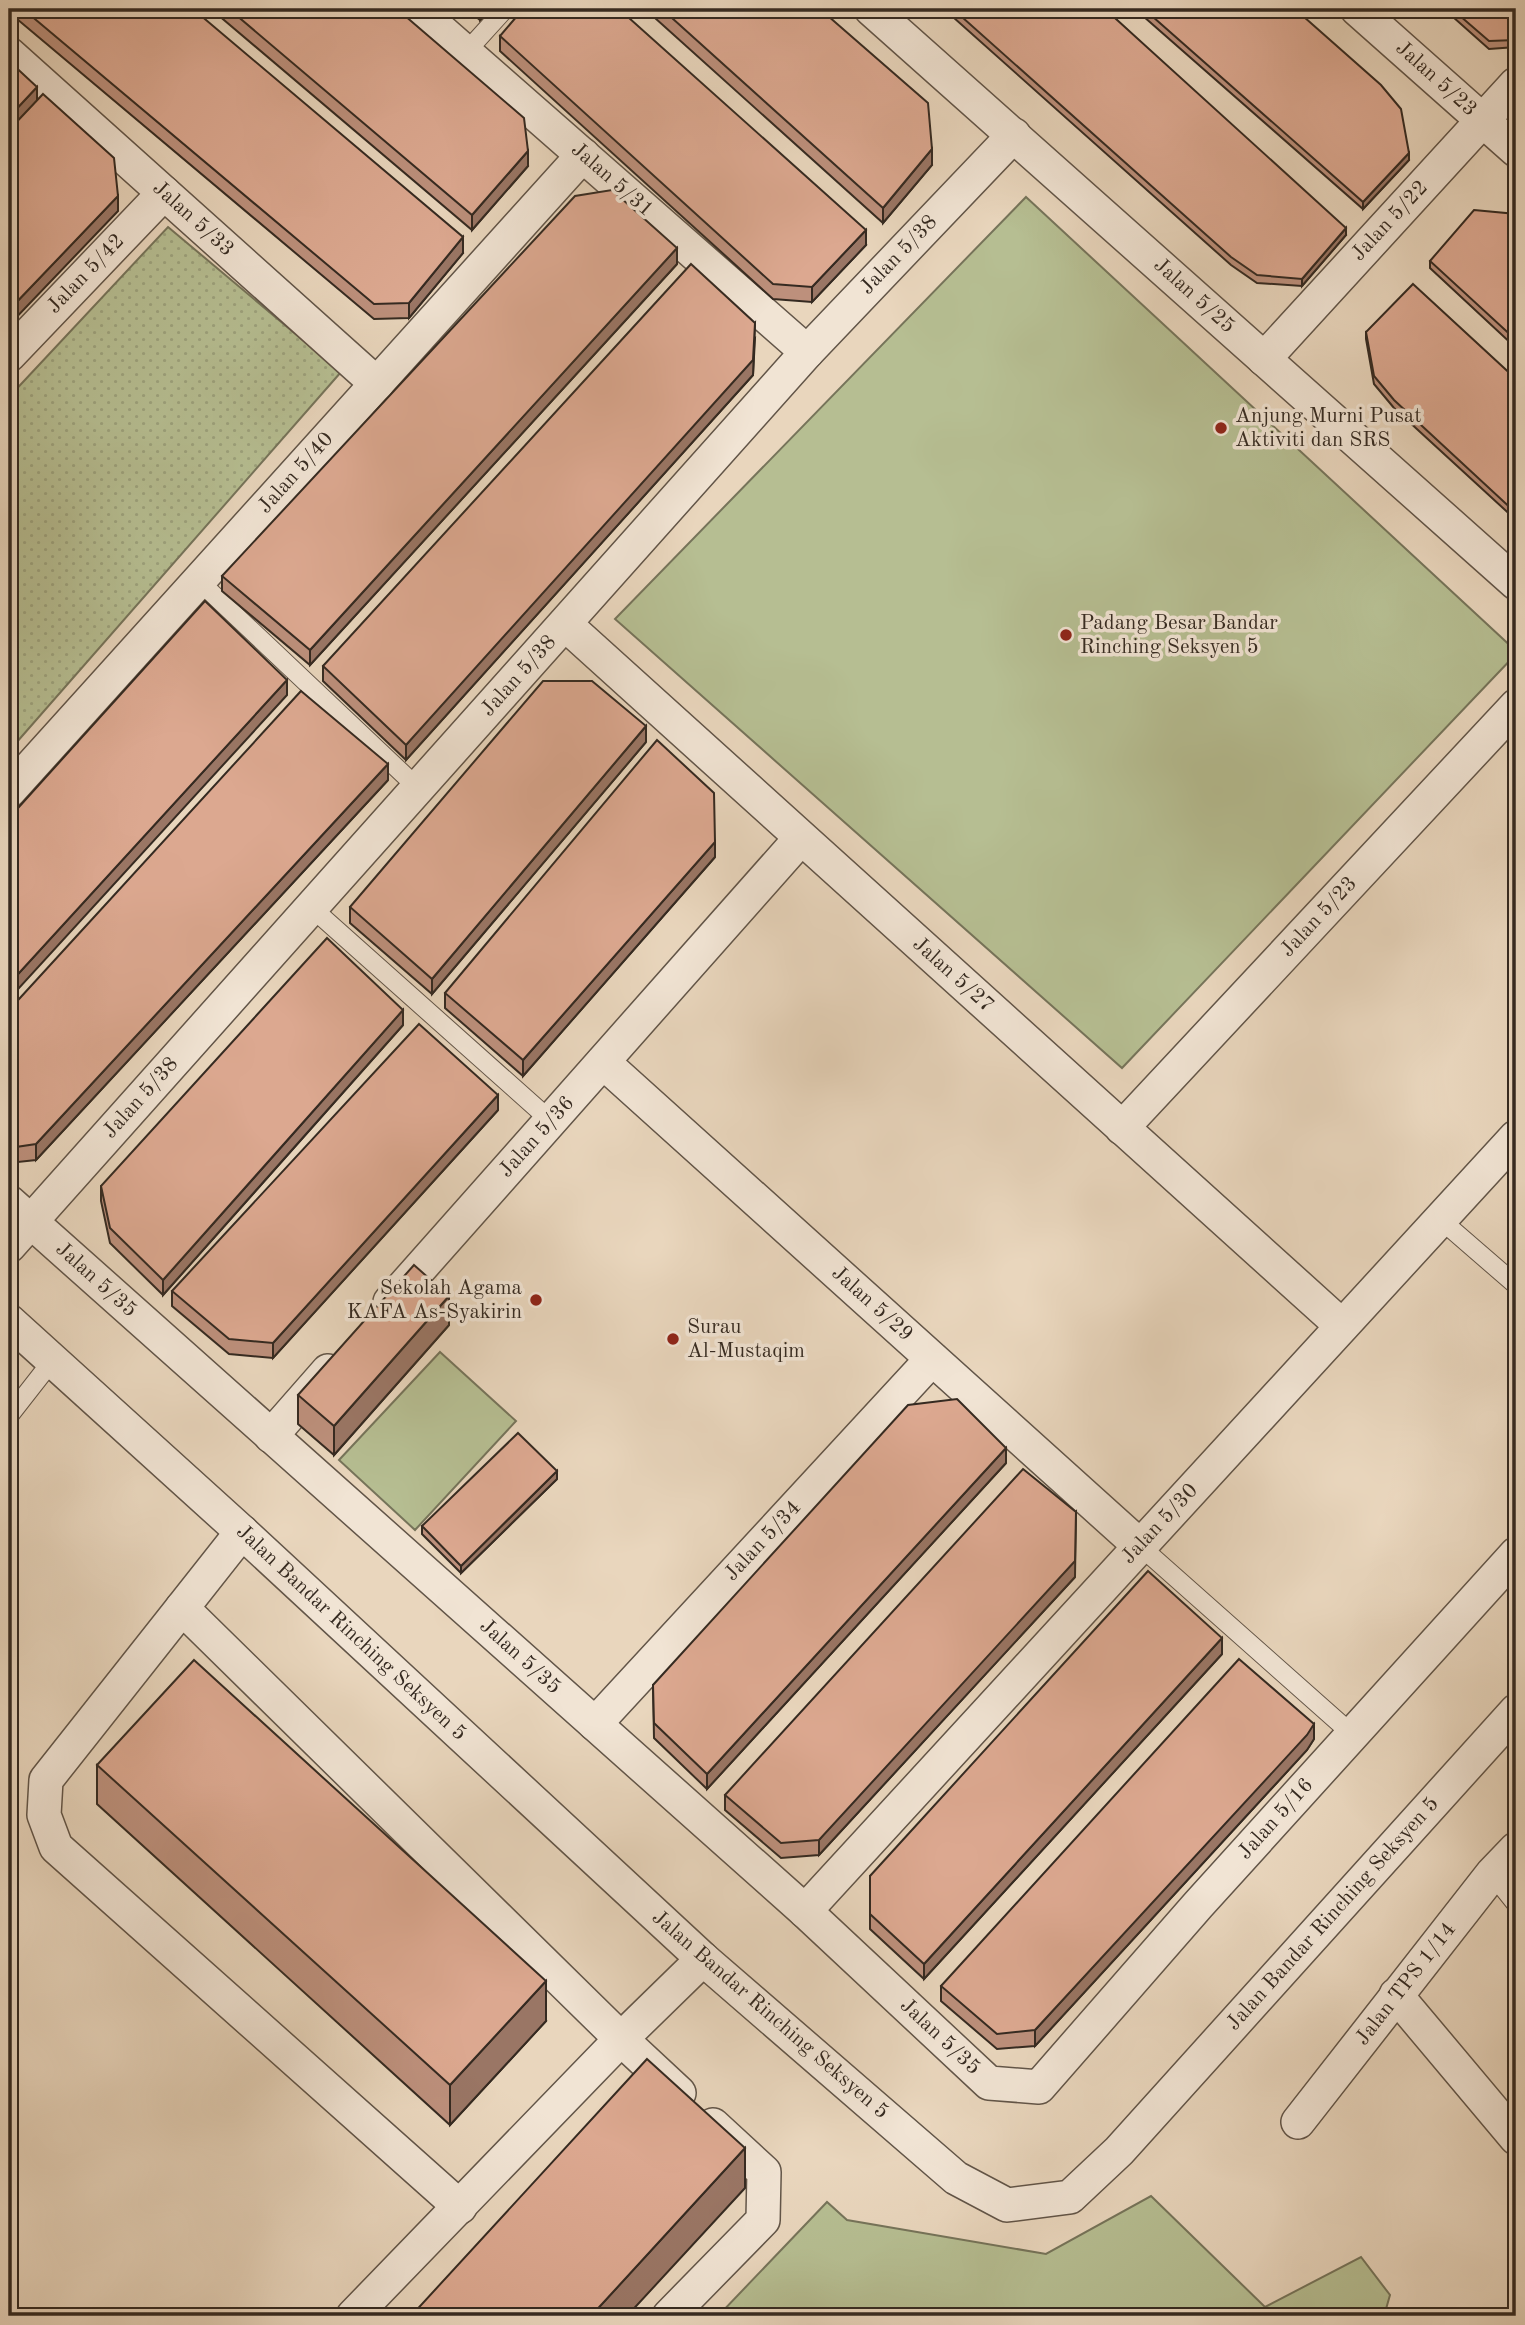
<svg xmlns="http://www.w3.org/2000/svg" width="1525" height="2325" viewBox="0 0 1525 2325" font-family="'Old Standard TT',serif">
  <defs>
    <pattern id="park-dots" width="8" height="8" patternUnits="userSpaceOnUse" patternTransform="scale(1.75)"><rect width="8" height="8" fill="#b6be92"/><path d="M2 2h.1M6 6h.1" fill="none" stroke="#9da37e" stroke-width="1.8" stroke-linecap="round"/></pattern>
  </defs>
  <rect width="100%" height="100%" fill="#e9d6bd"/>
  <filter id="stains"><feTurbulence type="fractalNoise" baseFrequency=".00286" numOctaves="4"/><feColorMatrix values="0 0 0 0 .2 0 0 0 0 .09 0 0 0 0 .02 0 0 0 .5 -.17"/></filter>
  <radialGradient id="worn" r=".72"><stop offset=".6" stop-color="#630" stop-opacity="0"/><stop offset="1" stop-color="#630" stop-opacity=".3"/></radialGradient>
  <g fill="#b6be92" stroke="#76745a" stroke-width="2">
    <polygon points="1026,197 1516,651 1516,654 1122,1068 615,619"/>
    <polygon points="440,1352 516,1421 415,1530 339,1460"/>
    <polygon points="1151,2196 1265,2307 1361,2257 1390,2295 1384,2316 718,2316 827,2202 847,2220 1046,2254"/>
  </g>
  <polygon fill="url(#park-dots)" stroke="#76745a" stroke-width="2" points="168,227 341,372 9,751 9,397"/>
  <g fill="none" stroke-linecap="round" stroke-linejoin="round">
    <defs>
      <g id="service">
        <polyline points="466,52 505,9"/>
        <polyline points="199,581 419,789"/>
        <polyline points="312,908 551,1121"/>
        <polyline points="1441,1220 1516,1285"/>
        <polyline points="9,1416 52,1361"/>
        <polyline points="1140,1546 1353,1735"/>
        <polyline points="1492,1874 1516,1904"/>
      </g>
      <g id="minor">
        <polyline points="416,9 807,352"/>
        <polyline points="871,9 1516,583"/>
        <polyline points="1357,9 1516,150"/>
        <polyline points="9,54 377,384"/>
        <polyline points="9,355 164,193"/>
        <polyline points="1264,359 1516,84"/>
        <polyline points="565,624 1342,1326"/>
        <polyline points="9,791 583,155"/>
        <polyline points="603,1062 1140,1546"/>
        <polyline points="1122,1128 1516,706"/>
        <polyline points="9,1202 805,1911 989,2083 1039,2087 1198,1905 1516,1554"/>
        <polyline points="9,1246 807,352 1014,135"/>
        <polyline points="390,1302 801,838"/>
        <polyline points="9,1321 242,1532 703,1959 956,2178 1007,2205 1070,2197 1119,2151 1516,1711"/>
        <polyline points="271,1436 328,1371"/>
        <polyline points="182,1608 242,1532"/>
        <polyline points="595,1724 932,1359"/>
        <polyline points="805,1911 1516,1137"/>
        <polyline points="1396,1995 1516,2138"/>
        <polyline points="1298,2122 1492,1874 1516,1849"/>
        <polyline points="460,2207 56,1847 44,1815 46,1780 182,1608 621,2039 679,2093"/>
        <polyline points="353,2316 621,2039 703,1959"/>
        <polyline points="669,2316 763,2220 764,2172 713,2125"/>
      </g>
    </defs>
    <use href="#service" stroke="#625548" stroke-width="20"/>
    <use href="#minor" stroke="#625548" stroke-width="36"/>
    <use href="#service" stroke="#f1e4d4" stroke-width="18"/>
    <use href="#minor" stroke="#f1e4d4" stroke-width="33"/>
  </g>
  <g fill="#bd907c" stroke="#352a21" stroke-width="2">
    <polygon points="15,9 193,9 463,253 409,318 374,319 17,19"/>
    <polygon points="211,9 397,9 528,166 472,230"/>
    <polygon points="467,9 490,9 480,20"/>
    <polygon points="645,9 820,9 932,165 883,223"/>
    <polygon points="944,9 1105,9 1346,235 1302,286 1257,283 1231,265"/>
    <polygon points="1135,9 1295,9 1409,160 1363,209"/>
    <polygon points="1444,9 1516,9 1516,47 1489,49"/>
    <polygon points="500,36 866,245 812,302 773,299 500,51"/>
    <polygon points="1516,214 1516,348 1430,268 1430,261"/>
    <polygon points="677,264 310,665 222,591 222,576"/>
    <polygon points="1366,332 1516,379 1516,520 1394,408 1374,384 1366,339"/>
    <polygon points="755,338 753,375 406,760 323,681 323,666"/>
    <polygon points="646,742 432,994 350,923 350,907"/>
    <polygon points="388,780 36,1160 9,1163 9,1010"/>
    <polygon points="715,857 523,1076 445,1008 445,993"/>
    <polygon points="403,1025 163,1295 110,1243 101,1201 101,1186"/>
    <polygon points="498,1110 273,1358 229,1354 172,1306 172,1291"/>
    <polygon points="449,1325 334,1455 298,1424 298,1395"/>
    <polygon points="1006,1463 707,1789 654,1738 653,1685"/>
    <polygon points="557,1479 461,1573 422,1534 422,1526"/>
    <polygon points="1075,1577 819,1855 781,1858 725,1810 725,1795"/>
    <polygon points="1222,1654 924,1979 870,1929 870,1876"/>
    <polygon points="1314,1739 1307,1750 1035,2046 997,2049 941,2001 941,1986"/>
    <polygon points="97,1765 546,2021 450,2125 97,1804"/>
  </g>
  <g fill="#9a7665" stroke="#352a21" stroke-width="2">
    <polygon points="480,9 490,9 480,20"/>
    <polygon points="37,87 37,102 9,132 9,117"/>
    <polygon points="932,149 932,165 883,223 883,208"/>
    <polygon points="528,151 528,166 472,230 472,215"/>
    <polygon points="1409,153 1409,160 1363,209 1363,202"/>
    <polygon points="118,196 118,211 9,325 9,310"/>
    <polygon points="1346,228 1346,235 1302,286 1302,279"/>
    <polygon points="866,230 866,245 812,302 812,287"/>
    <polygon points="463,237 463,253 409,318 409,303"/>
    <polygon points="677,248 677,264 310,665 310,650"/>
    <polygon points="755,323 753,375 406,760 406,745"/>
    <polygon points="287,680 287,695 9,999 9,984"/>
    <polygon points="646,726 646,742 432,994 432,979"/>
    <polygon points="388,764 388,780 36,1160 36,1144"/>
    <polygon points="715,842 715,857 523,1076 523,1060"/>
    <polygon points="403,1010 403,1025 163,1295 163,1280"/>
    <polygon points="498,1095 498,1110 273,1358 273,1343"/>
    <polygon points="449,1296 449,1325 334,1455 334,1426"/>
    <polygon points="1006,1448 1006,1463 707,1789 707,1774"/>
    <polygon points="557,1471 557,1479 461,1573 461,1566"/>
    <polygon points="1076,1512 1075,1577 819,1855 819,1840"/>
    <polygon points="1222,1638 1222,1654 924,1979 924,1964"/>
    <polygon points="1314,1724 1314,1739 1307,1750 1035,2046 1035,2030"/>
    <polygon points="546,1981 546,2021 450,2125 450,2085"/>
    <polygon points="745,2148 745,2188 627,2316 591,2316"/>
  </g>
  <g fill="#dca890" stroke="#352a21" stroke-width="2">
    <polygon points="23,9 193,9 463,237 409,303 374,304"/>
    <polygon points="229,9 397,9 524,118 528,151 472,215"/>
    <polygon points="523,9 619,9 866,230 812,287 773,284 500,36"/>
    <polygon points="662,9 820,9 928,103 932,149 883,208"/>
    <polygon points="953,9 1105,9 1346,228 1302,279 1257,275 1231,257"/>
    <polygon points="1144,9 1295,9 1381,85 1401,109 1409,153 1363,202"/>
    <polygon points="1452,9 1516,9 1516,40 1489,41"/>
    <polygon points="9,61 37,87 9,117"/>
    <polygon points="43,94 114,158 118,196 9,310 9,130"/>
    <polygon points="612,190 677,248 310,650 222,576 575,196"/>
    <polygon points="1474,210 1516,214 1516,340 1430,261"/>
    <polygon points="691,264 755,323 753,360 406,745 323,666"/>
    <polygon points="1413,284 1516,379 1516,513 1394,400 1374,376 1366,332"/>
    <polygon points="205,601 287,680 9,984 9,818"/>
    <polygon points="543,681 592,681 646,726 432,979 350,907"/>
    <polygon points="301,691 388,764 36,1144 9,1148 9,1010"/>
    <polygon points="657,740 714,793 715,842 523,1060 445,993"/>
    <polygon points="327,938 403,1010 163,1280 110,1228 101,1186"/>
    <polygon points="419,1024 498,1095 273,1343 229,1339 172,1291"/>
    <polygon points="414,1265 449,1296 334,1426 298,1395"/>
    <polygon points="957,1399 1006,1448 707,1774 654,1723 653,1685 908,1405"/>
    <polygon points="518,1433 557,1471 461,1566 422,1526"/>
    <polygon points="1023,1469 1076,1512 1075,1561 819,1840 781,1843 725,1795"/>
    <polygon points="1148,1571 1222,1638 924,1964 870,1914 870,1876"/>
    <polygon points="1239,1659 1314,1724 1307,1735 1035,2030 997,2034 941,1986"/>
    <polygon points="194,1660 546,1981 450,2085 97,1765"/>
    <polygon points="647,2059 745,2148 591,2316 411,2316"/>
  </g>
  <g fill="#8f2418" stroke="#f1e4d4" stroke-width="2.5">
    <circle cx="1221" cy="428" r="7"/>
    <circle cx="1066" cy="635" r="7"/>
    <circle cx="536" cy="1300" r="7"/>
    <circle cx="673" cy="1339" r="7"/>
  </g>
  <g text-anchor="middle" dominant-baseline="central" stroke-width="7" stroke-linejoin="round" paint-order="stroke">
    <g font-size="21" fill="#352a21" stroke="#f1e4d4">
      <text transform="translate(1436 79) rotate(42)">Jalan 5/23</text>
      <text transform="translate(612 180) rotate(41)">Jalan 5/31</text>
      <text transform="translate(193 219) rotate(42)">Jalan 5/33</text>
      <text transform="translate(1390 221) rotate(-47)">Jalan 5/22</text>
      <text transform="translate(899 255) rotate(-46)">Jalan 5/38</text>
      <text transform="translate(86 274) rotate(-46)">Jalan 5/42</text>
      <text transform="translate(1194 296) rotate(42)">Jalan 5/25</text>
      <text transform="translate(296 473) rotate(-48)">Jalan 5/40</text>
      <text transform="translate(519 676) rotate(-48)">Jalan 5/38</text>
      <text transform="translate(1319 917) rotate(-47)">Jalan 5/23</text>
      <text transform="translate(953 975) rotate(42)">Jalan 5/27</text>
      <text transform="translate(141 1098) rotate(-48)">Jalan 5/38</text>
      <text transform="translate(537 1137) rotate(-48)">Jalan 5/36</text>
      <text transform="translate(96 1280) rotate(42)">Jalan 5/35</text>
      <text transform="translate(872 1304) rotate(42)">Jalan 5/29</text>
      <text transform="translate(1160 1524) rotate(-47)">Jalan 5/30</text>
      <text transform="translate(763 1541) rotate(-47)">Jalan 5/34</text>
      <text transform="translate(351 1633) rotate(43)">Jalan Bandar Rinching Seksyen 5</text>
      <text transform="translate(520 1657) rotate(42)">Jalan 5/35</text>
      <text transform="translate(1276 1819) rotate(-48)">Jalan 5/16</text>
      <text transform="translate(1333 1914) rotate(-48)">Jalan Bandar Rinching Seksyen 5</text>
      <text transform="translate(1406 1984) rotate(-52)">Jalan TPS 1/14</text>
      <text transform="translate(770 2015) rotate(41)">Jalan Bandar Rinching Seksyen 5</text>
      <text transform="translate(940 2037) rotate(43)">Jalan 5/35</text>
    </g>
    <g font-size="21" fill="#352a21" stroke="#f1e4d4" text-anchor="start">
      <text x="1235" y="416">Anjung Murni Pusat<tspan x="1235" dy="24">Aktiviti dan SRS</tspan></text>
      <text x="1080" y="623">Padang Besar Bandar<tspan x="1080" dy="24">Rinching Seksyen 5</tspan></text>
      <text x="522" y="1288" text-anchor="end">Sekolah Agama<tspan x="522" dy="24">KAFA As-Syakirin</tspan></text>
      <text x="687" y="1327">Surau<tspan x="687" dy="24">Al-Mustaqim</tspan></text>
    </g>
  </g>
  <rect width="1525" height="2325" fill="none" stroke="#e9d6bd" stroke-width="35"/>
  <rect x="10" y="10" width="1504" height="2304" fill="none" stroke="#352a21" stroke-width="3.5"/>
  <rect x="18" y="18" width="1490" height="2290" fill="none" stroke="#352a21" stroke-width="2"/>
  <rect width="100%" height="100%" filter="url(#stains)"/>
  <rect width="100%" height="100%" fill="url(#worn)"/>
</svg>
